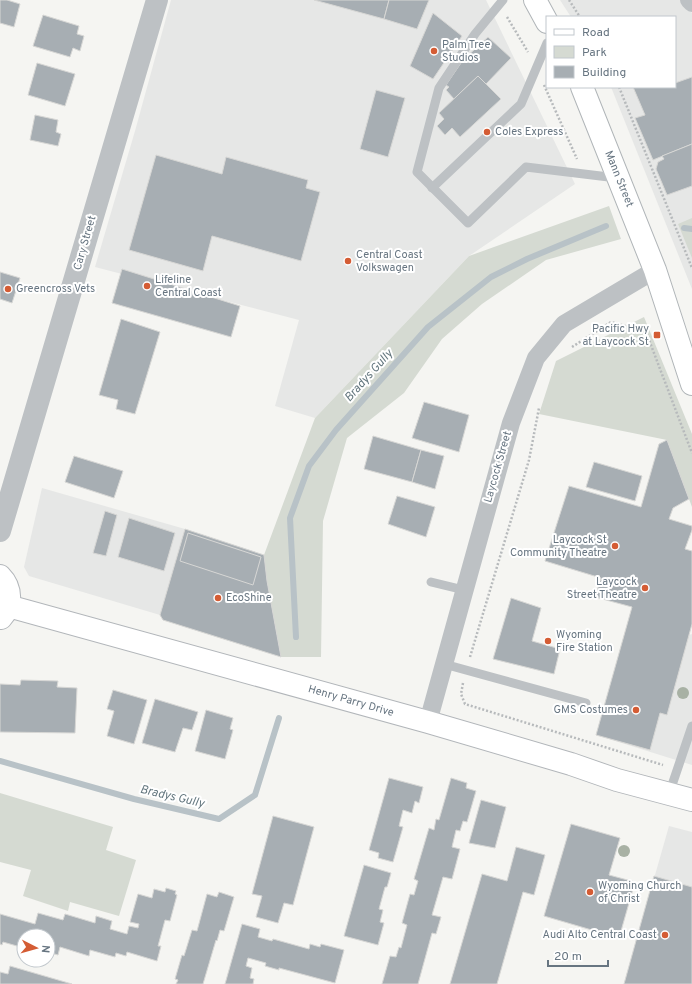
<svg xmlns="http://www.w3.org/2000/svg" width="692" height="984" viewBox="0 0 692 984" font-family="Overpass,sans-serif">
  <rect width="100%" height="100%" fill="#f5f5f2"/>
  <g fill="#e6e7e6">
    <polygon points="171,0 486,0 575,184 469,256 315,418 275,406 299,320 95,267 135,131"/>
    <polygon points="560,0 681,0 692,13 692,289 611,87 675,87 675,17 571,17"/>
    <polygon points="42,488 185,529 160,615 29,576 24,567"/>
    <polygon points="692,634 692,765 596,735 607,697 667,715 689,635"/>
    <polygon points="669,826 692,832 692,984 624,984"/>
  </g>
  <g fill="#d5dad2">
    <polygon points="609,206 621,239 546,260 482,304 442,339 404,393 347,438 323,521 321,657 281,657 267,581 264,555 315,418 469,256"/>
    <polygon points="692,218 692,258 678,224"/>
    <polygon points="644,317 692,434 692,507 667,440 539,414 556,361"/>
    <polygon points="0,793 113,827 106,850 136,860 119,916 70,902 68,911 23,896 31,870 0,862"/>
  </g>
  <g fill="none" stroke-linecap="round" stroke-linejoin="round">
    <g stroke="#b8c2c7" stroke-width="6">
      <polyline points="684,228 692,229"/>
      <polyline points="296,637 290,518 309,466 336,430 428,327 491,277 527,259 606,226"/>
      <polyline points="0,761 134,799 219,819 255,795 279,718"/>
    </g>
  </g>
  <g fill="#a7aeb3" stroke="#d7d7d5">
    <polygon points="0,0 7,0 20,4 14,27 0,23"/>
    <polygon points="314,0 389,0 384,19"/>
    <polygon points="389,0 429,0 417,29 384,19"/>
    <polygon points="433,13 462,36 433,79 410,66"/>
    <polygon points="43,15 79,26 77,34 84,36 80,51 73,48 70,57 33,46"/>
    <polygon points="488,37 511,58 486,84 478,76 454,99 446,90 449,87 446,85 463,60"/>
    <polygon points="37,63 75,74 65,106 28,95"/>
    <polygon points="478,76 501,99 460,137 452,128 445,135 437,126 444,119 439,113"/>
    <polygon points="692,77 692,144 653,160 635,118 645,115 633,87 675,87 675,83"/>
    <polygon points="376,90 405,98 388,157 360,149"/>
    <polygon points="35,115 58,120 56,132 61,134 58,146 30,140"/>
    <polygon points="692,144 692,186 667,195 656,169 658,162 664,159 662,156"/>
    <polygon points="156,155 222,174 226,157 308,180 306,188 320,192 301,261 212,236 203,271 129,250"/>
    <polygon points="122,269 240,306 231,337 112,303"/>
    <polygon points="0,272 20,278 12,303 0,299"/>
    <polygon points="121,319 160,332 135,414 116,409 118,400 99,395"/>
    <polygon points="424,402 469,415 459,452 412,438"/>
    <polygon points="373,436 421,450 412,482 364,469"/>
    <polygon points="667,440 689,499 673,508 669,519 692,526 692,530 685,549 692,551 692,624 667,715 660,713 650,750 596,735 632,607 595,597 601,578 545,561 569,486 641,507 659,444"/>
    <polygon points="421,450 444,456 435,489 412,482"/>
    <polygon points="74,456 123,471 114,498 65,482"/>
    <polygon points="594,462 642,476 635,501 586,487"/>
    <polygon points="397,496 435,507 426,537 388,524"/>
    <polygon points="105,511 117,515 106,556 93,553"/>
    <polygon points="129,518 175,533 164,571 118,557"/>
    <polygon points="185,529 264,555 267,581 281,657 163,620 160,615"/>
    <polygon points="188,533 261,557 253,585 180,561"/>
    <polygon points="511,598 541,608 532,641 560,649 554,674 493,659"/>
    <polygon points="21,680 58,681 57,687 77,688 75,733 0,732 0,684 20,685"/>
    <polygon points="113,690 147,700 134,744 107,736 114,711 107,709"/>
    <polygon points="155,699 198,712 192,730 183,728 175,752 142,743"/>
    <polygon points="206,710 233,718 230,729 233,730 225,759 195,751"/>
    <polygon points="389,778 423,787 419,803 415,801 412,813 403,810 399,826 403,827 393,862 378,858 379,853 369,850"/>
    <polygon points="451,778 467,783 466,788 476,791 467,822 463,821 460,831 456,830 452,847 460,849 452,879 443,877 432,915 441,917 436,934 432,933 418,984 382,984 390,956 396,957 399,947 401,948 407,925 402,923 410,894 414,895 418,881 414,879 429,828 434,830 436,819 439,820"/>
    <polygon points="481,800 506,807 495,848 469,843"/>
    <polygon points="273,816 314,827 293,905 284,903 278,923 256,917 262,896 252,894"/>
    <polygon points="571,824 620,838 609,875 635,882 619,938 544,916"/>
    <polygon points="516,847 545,855 534,895 523,892 497,984 450,984 482,874 507,881"/>
    <polygon points="364,865 391,873 387,887 385,887 379,909 383,910 380,922 384,923 378,945 344,936"/>
    <polygon points="654,876 692,887 692,984 624,984"/>
    <polygon points="166,888 176,891 175,894 177,895 170,921 165,920 158,946 161,946 157,961 127,952 126,956 116,953 115,957 90,950 89,956 60,947 58,955 48,952 48,936 24,936 24,948 3,942 2,945 0,944 0,914 35,924 38,913 63,920 65,914 95,923 96,916 112,921 110,929 127,934 129,926 138,928 139,924 130,922 138,894 152,898 154,889 165,892"/>
    <polygon points="219,892 234,897 224,931 220,930 217,941 216,940 203,984 176,984 178,980 175,979 182,955 184,956 192,930 197,931 207,894 217,897"/>
    <polygon points="242,924 260,929 258,937 272,941 273,939 309,949 310,944 320,947 321,944 344,950 335,983 279,968 279,970 265,966 266,963 248,958 246,966 252,968 250,978 254,979 253,984 225,984"/>
    <polygon points="10,966 72,984 0,984 0,972 8,974"/>
  </g>
  <g fill="none" stroke-linecap="round" stroke-linejoin="round">
    <defs>
      <g id="secondary">
        <path d="M0 576C12 588 12 606 1 618"/>
        <polyline points="8,606 428,722 571,764 617,780 692,800"/>
      </g>
      <g id="primary">
        <polyline points="535,0 547,22"/>
        <polyline points="582,87 655,270 692,384"/>
      </g>
    </defs>
    <use href="#secondary" stroke="#b2b6ba" stroke-width="24"/>
    <use href="#primary" stroke="#b0b5b8" stroke-width="24"/>
    <g stroke="#b7babc" stroke-width="2.5" stroke-dasharray="2 2" stroke-linecap="butt">
      <polyline points="569,0 580,17"/>
      <polyline points="507,17 528,52"/>
      <polyline points="544,85 577,159"/>
      <polyline points="619,87 692,268"/>
      <polyline points="572,347 611,322 646,332 692,453"/>
      <polyline points="470,657 529,460 539,408"/>
      <polyline points="463,683 461,694 465,704 663,765"/>
    </g>
    <g stroke="#bdc1c4" stroke-width="9">
      <polyline points="503,0 475,34 439,88 417,172 468,223 526,167 617,178"/>
      <polyline points="432,188 521,104 547,43"/>
      <polyline points="431,582 464,590"/>
      <polyline points="444,664 586,703"/>
      <polyline points="669,794 692,726"/>
    </g>
    <g stroke="#bdc1c4" stroke-width="18">
      <polyline points="689,0 692,3"/>
      <polyline points="428,722 511,423 536,358 564,324 655,270"/>
    </g>
    <polyline stroke="#bdc1c4" stroke-width="22" points="0,531 157,0"/>
    <use href="#secondary" stroke="#fff" stroke-width="22"/>
    <use href="#primary" stroke="#fff" stroke-width="22"/>
  </g>
  <g fill="#a8b1a4">
    <circle cx="683" cy="693" r="6"/>
    <circle cx="624" cy="851" r="6"/>
  </g>
  <g fill="#d45c34" stroke="#fff" stroke-width="1.5">
    <circle cx="434" cy="51" r="4"/>
    <circle cx="487" cy="132" r="4"/>
    <circle cx="348" cy="261" r="4"/>
    <circle cx="147" cy="286" r="4"/>
    <circle cx="8" cy="289" r="4"/>
    <rect x="653" y="331" width="8" height="8" rx="2"/>
    <circle cx="615" cy="546" r="4"/>
    <circle cx="645" cy="588" r="4"/>
    <circle cx="218" cy="598" r="4"/>
    <circle cx="548" cy="641" r="4"/>
    <circle cx="636" cy="710" r="4"/>
    <circle cx="590" cy="892" r="4"/>
    <circle cx="665" cy="935" r="4"/>
  </g>
  <g text-anchor="middle" dominant-baseline="central" stroke-width="4" stroke-linejoin="round" paint-order="stroke">
    <g font-size="11" fill="#677581" stroke="#fff" text-anchor="start">
      <text x="442" y="45">Palm Tree<tspan x="442" dy="13">Studios</tspan></text>
      <text x="495" y="132">Coles Express</text>
      <text x="356" y="255">Central Coast<tspan x="356" dy="13">Volkswagen</tspan></text>
      <text x="155" y="280">Lifeline<tspan x="155" dy="13">Central Coast</tspan></text>
      <text x="16" y="289">Greencross Vets</text>
      <text x="649" y="329" text-anchor="end">Pacific Hwy<tspan x="649" dy="13">at Laycock St</tspan></text>
      <text x="607" y="540" text-anchor="end">Laycock St<tspan x="607" dy="13">Community Theatre</tspan></text>
      <text x="637" y="582" text-anchor="end">Laycock<tspan x="637" dy="13">Street Theatre</tspan></text>
      <text x="226" y="598">EcoShine</text>
      <text x="556" y="635">Wyoming<tspan x="556" dy="13">Fire Station</tspan></text>
      <text x="628" y="710" text-anchor="end">GMS Costumes</text>
      <text x="598" y="886">Wyoming Church<tspan x="598" dy="13">of Christ</tspan></text>
      <text x="657" y="935" text-anchor="end">Audi Alto Central Coast</text>
    </g>
    <g font-size="11" fill="#677581" stroke="#fff">
      <text transform="translate(619 179) rotate(68)">Mann Street</text>
      <text transform="translate(85 243) rotate(-74)">Cary Street</text>
      <text transform="translate(498 467) rotate(-74)">Laycock Street</text>
      <text transform="translate(351 701) rotate(16)">Henry Parry Drive</text>
    </g>
    <g font-size="12" font-style="italic" fill="#63767e" stroke="#fff">
      <text transform="translate(369 376) rotate(-48)">Bradys Gully</text>
      <text transform="translate(172 797) rotate(13)">Bradys Gully</text>
    </g>
  </g>
  <rect x="546" y="16" width="130" height="72" fill="#ffffff" stroke="#c2c8cd"/>
  <rect x="554" y="29" width="20" height="6" fill="#ffffff" stroke="#c2c8cd"/>
  <text x="582" y="36" font-size="12" fill="#677581">Road</text>
  <rect x="554" y="46" width="20" height="12" fill="#d5dad2" stroke="#c2c8cd"/>
  <text x="582" y="56" font-size="12" fill="#677581">Park</text>
  <rect x="554" y="66" width="20" height="12" fill="#a7aeb3" stroke="#c2c8cd"/>
  <text x="582" y="76" font-size="12" fill="#677581">Building</text>
  <g transform="translate(36 948) rotate(96)"><circle r="19" fill="#ffffff" stroke="#c2c8cd"/>
  <path d="M0-3L7 15L0 10L-7 15Z" fill="#d45c34"/>
  <text y="-6" font-size="11" font-weight="bold" text-anchor="middle" fill="#677581">N</text>
  </g>
  <path d="M548 960v6h60v-6" fill="none" stroke="#677581" stroke-width="2"/>
  <text x="554" y="960" font-size="12" fill="#677581" stroke="#ffffff" stroke-width="3" paint-order="stroke">20 m</text>
</svg>
